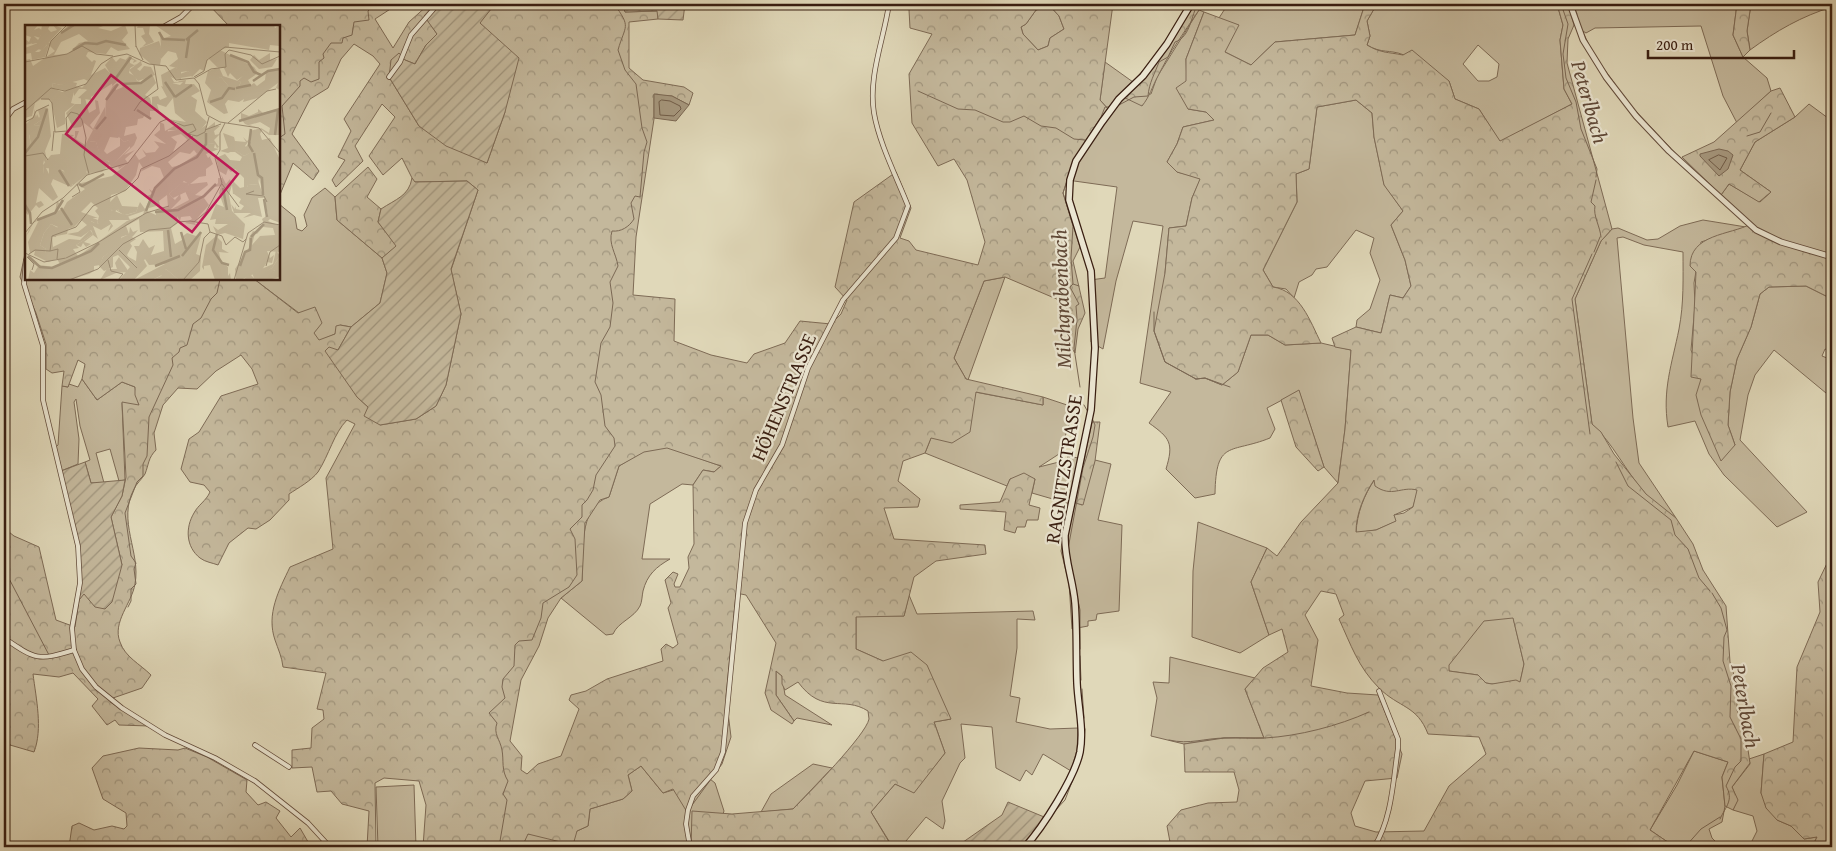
<svg xmlns="http://www.w3.org/2000/svg" width="1836" height="851" viewBox="0 0 1836 851" font-family="'Gentium Book Plus',serif">
  <defs>
    <pattern id="forest-crowns" width="20" height="18" patternUnits="userSpaceOnUse" patternTransform="scale(1.25)"><rect width="20" height="18" fill="#c4b89c"/><path d="M2 6a3 3 0 1 1 6 0M12 15a3 3 0 1 1 6 0" fill="none" stroke="#a0957e"/></pattern>
    <pattern id="garden-furrows" width="10" height="10" patternUnits="userSpaceOnUse" patternTransform="scale(1.25)"><rect width="10" height="10" fill="#c4b89c"/><path d="M-1 1l2-2M0 10L10 0M9 11l2-2" fill="none" stroke="#a0957e"/></pattern>
  </defs>
  <rect width="100%" height="100%" fill="#e0d8b9"/>
  <filter id="stains"><feTurbulence type="fractalNoise" baseFrequency=".004" numOctaves="4"/><feColorMatrix values="0 0 0 0 .2 0 0 0 0 .09 0 0 0 0 .02 0 0 0 .5 -.17"/></filter>
  <radialGradient id="worn" r=".72"><stop offset=".6" stop-color="#630" stop-opacity="0"/><stop offset="1" stop-color="#630" stop-opacity=".3"/></radialGradient>
  <g fill="#c4b89c" stroke="#7e6b56" fill-rule="evenodd">
    <polygon points="1228,4 1369,4 1365,4 1355,35 1275,42 1251,65 1225,52 1219,18"/>
    <path d="M1371 4H1557L1563 25 1560 40 1564 89 1572 104 1500 142 1479 109 1455 99 1449 81C1435 73 1420 62 1404 55 1389 49 1382 54 1367 45L1370 36 1367 21 1374 9ZM1478 45 1499 64 1497 77 1489 81H1478L1463 64Z"/>
    <polygon points="1573,4 1737,4 1733,35 1743,57 1767,78 1771,91 1737,123 1723,96 1701,26 1595,28 1586,33 1578,28"/>
    <path d="M1751 4H1832V7C1802 16 1776 31 1750 50L1747 31Z"/>
    <polygon points="1050,6 1059,16 1064,29 1050,38 1048,46 1038,50 1023,34 1021,27 1026,24 1036,10"/>
    <path d="M1199 10 1204 12 1186 59 1188 109 1206 112 1214 120 1183 127 1177 144 1167 162 1177 172 1201 178 1192 198 1186 226 1169 228 1165 273 1195 379 1205 378 1222 385 1238 372 1251 335H1268L1285 345 1321 343 1351 350 1345 429 1338 483 1324 467 1299 391 1267 408 1275 429 1270 438C1230 454 1216 439 1215 494L1195 498 1166 469C1174 443 1170 438 1149 423L1171 392 1140 383 1163 226 1133 221 1116 281 1103 349 1091 342 1090 280 1105 278 1117 187 1067 180 1074 159 1108 109 1100 100 1105 62 1133 82 1120 94H1151L1157 77Z"/>
    <polygon points="1356,100 1372,113 1374,137 1384,184 1403,211 1391,225 1405,260 1411,286 1403,298 1390,295 1381,333 1356,327 1357,320 1370,309 1380,280 1370,253 1374,238 1356,230 1327,267 1316,269 1312,275 1299,282 1294,298 1286,289 1273,287 1263,270 1297,202 1296,174 1309,169 1317,107"/>
    <polygon points="1809,104 1832,121 1832,256 1781,240 1756,229 1721,195 1729,184 1760,202 1771,192 1740,170 1755,142 1795,117"/>
    <polygon points="325,188 335,197 337,220 382,258 387,273 380,303 351,327 340,325 335,334 319,341 299,313 254,279 279,279 279,204 295,217 297,229 302,231 307,226 304,215 312,198"/>
    <path d="M1703 220 1746 227 1701 242 1694 283 1695 305 1691 350 1702 378 1735 445 1728 425 1730 392 1737 359 1751 327 1760 294 1769 287 1806 286 1832 299V351L1825 349 1822 356 1832 360V398L1774 350 1755 375 1748 395 1740 440 1807 512 1777 527 1724 475 1709 454 1695 421 1668 427C1662 390 1672 364 1679 329 1684 303 1683 278 1683 252L1644 245 1623 237 1617 238 1633 418 1639 463 1676 518C1666 510 1653 503 1645 493 1626 472 1613 443 1592 424L1575 299 1601 241 1612 229 1618 228 1647 240 1658 239 1680 226Z"/>
    <polygon points="1005,277 968,380 966,379 954,358 984,281"/>
    <polygon points="82,379 97,400 122,382 135,387 139,406 122,403 125,480 119,481 110,449 96,453 104,483 91,483 85,462 90,460 80,426 76,399 74,402 79,439 78,464 61,471 56,447 58,445 62,386 68,387 69,384 78,387"/>
    <polygon points="975,392 1043,405 1043,397 1079,409 1076,421 1070,422 1059,454 1039,467 1067,460 1068,456 1083,459 1075,502 1082,505 1095,460 1111,464 1098,520 1122,525 1119,611 1097,614 1096,620 1088,621 1088,626 1072,629 1069,583 1061,551 1070,504 1032,493 1035,479 1010,479 1007,486 925,453 931,438"/>
    <path d="M667 447 721 466 714 472 703 470 693 485 682 484 650 504 642 559H670C656 567 647 575 643 591 642 596 642 602 640 606 634 618 618 622 613 634L606 635 561 598 582 581C584 555 577 507 609 497L619 466 644 451Z"/>
    <path d="M1375 479 1418 490 1413 507 1394 515 1397 521 1376 530 1356 533C1357 513 1364 495 1375 479Z"/>
    <polygon points="1198,522 1267,548 1251,582 1269,635 1240,653 1192,637 1193,571"/>
    <polygon points="909,595 917,614 1033,611 1035,620 1017,619 1017,648 1010,696 1020,698 1016,722 1050,729 1078,728 1077,750 1071,771 1043,754 1032,775 1026,770 1020,781 996,768 992,727 961,724 965,758 960,763 942,801 945,821 943,829 926,817 901,847 878,847 889,841 871,812 895,784 914,792 945,753 934,722 951,719 883,661 856,649 856,616 904,616"/>
    <polygon points="1513,617 1524,664 1520,683 1492,684 1486,683 1478,675 1449,671 1448,665 1484,620"/>
    <polygon points="1170,657 1255,678 1245,689 1264,738 1224,738 1184,744 1151,736 1157,698 1153,682 1169,683"/>
    <polygon points="776,671 782,676 785,695 832,725 797,718 794,721 776,695"/>
    <polygon points="1694,751 1728,762 1722,777 1725,806 1722,822 1709,829 1712,838 1721,847 1675,847 1650,830 1677,785"/>
    <polygon points="1764,754 1761,793 1777,820 1791,826 1804,839 1817,837 1812,847 1746,847 1750,845 1757,831 1753,816 1733,810 1737,800 1732,787 1750,764 1749,759"/>
    <polygon points="813,764 832,768 793,809 761,812 771,794"/>
    <polygon points="641,766 663,793 710,779 715,783 724,811 723,814 693,812 691,847 522,847 527,834 577,831 588,826 590,809 623,799 632,791 628,775"/>
    <polygon points="414,785 416,847 378,847 376,787"/>
  </g>
  <g fill="url(#forest-crowns)" stroke="#7e6b56" fill-rule="evenodd">
    <path d="M208 4H398L375 19 393 48 409 22 429 4H435L425 16 437 34 426 45 415 64 405 60 389 77 419 126 487 163 505 112 480 22 495 4H623L625 12 658 11V19L629 22V68L643 80 684 87 693 93 689 105 672 96 654 95V119L636 237 633 295 675 299 674 341 711 355 747 363 754 354 785 343 800 321 831 324 841 314 847 300 835 287 854 202 896 172 911 208 900 238 909 241 916 250 978 265 985 242 967 180 954 159 938 166 912 123 909 74 932 34 910 28 909 10 905 4H1113L1100 100 1108 109 1074 159 1063 193 1080 247 1073 261 1085 313 1078 329 1075 353 1070 346 1066 303 1005 277 984 281 954 358 966 379 1043 397V405L976 392 970 432 952 443 931 438 925 453 903 461 898 481 920 499 918 507 884 508 894 539 985 545 986 554 936 561 914 577 904 616 856 617V649L883 661 911 652 927 665 951 719 934 722 945 753 914 793 895 784 871 812 889 842 878 847H691L692 811 732 814 793 809C807 795 866 735 869 719 869 716 868 714 868 711 843 695 823 716 798 682L785 690 782 684V676L776 671V695L794 721 792 724 771 710 765 693 776 643 746 595 736 593 726 696 731 737 722 764 687 812 673 789 663 793 641 766 628 775 632 791 623 799 590 809 588 826 577 831 573 845 528 834 522 847H423L426 805 419 781 384 778 375 783 376 847H367L369 811 342 804 331 791 317 792 312 767 292 768V750L311 748 312 728 324 719 323 710 317 709 326 673 283 667C282 657 278 649 275 640 266 614 279 590 290 567L333 549 326 478 355 424 347 420C334 433 329 455 318 472 311 481 298 488 289 494V500L270 520 256 529 248 528 229 543 218 565C213 563 205 562 200 558 186 547 185 528 194 513 198 505 206 501 210 492L204 485 190 482 181 469 189 439 199 432 221 396 258 384 252 369 241 355 216 371 197 389 178 388 163 405 154 433 156 450C148 458 149 464 145 474 142 479 136 484 134 489 117 521 141 552 135 584 132 603 112 622 120 642 125 657 140 664 151 675L142 688 113 698 110 702 149 726 119 725 115 720 107 725 92 706 98 699 73 673 59 677 33 674C36 698 43 729 34 752L10 745 4 725V528L14 536 39 547 56 620 75 627 79 600 83 594 122 565 111 517 122 496 126 477 122 402 139 405 135 395V387L122 382 97 400 82 379 85 364 78 360 68 387 62 386 64 371 52 373 46 369V344L36 313 20 277 26 249V279H254L298 313 315 307 322 323 314 333 319 340 335 334 336 326 340 325 351 327 338 350 357 397 368 407 380 425 416 419 436 406 446 385 461 314 451 270 478 190 467 181 414 182 402 158 383 175 369 156 395 117 382 104 355 146 363 161 336 187 332 180 345 160 338 157 351 131 344 119 380 64 373 56 354 44 341 59 328 88 310 99 292 134 319 171 313 180 293 163 279 197V26H229ZM1050 6 1059 16 1064 29 1050 38 1048 46 1038 50 1023 34 1021 27 1026 24 1036 10ZM667 448 721 466 714 472 703 470 693 485 694 544 688 557 689 568 680 587H675L674 584 678 574 673 572 665 580 671 603 668 608 678 644 673 648 666 644 661 649 663 661 607 679 586 691 571 695 569 700 579 709 561 756 538 764 527 774 521 770 522 756 510 741 521 680 539 646 548 618 561 598 582 581 585 523 600 500 609 497 619 466 644 452Z"/>
    <path d="M1365 4H1371L1374 9 1367 21 1370 36 1367 45C1380 53 1388 52 1403 55L1412 50 1449 81 1455 99 1479 109 1500 141 1572 104 1564 89 1560 40 1563 25 1557 4H1568L1574 25 1568 39 1567 63 1612 229 1601 241 1575 299 1592 424 1601 432 1614 454 1646 494 1676 518 1693 544 1703 570 1726 606 1730 662 1737 685V710L1745 730 1750 763 1732 787 1738 800 1733 810 1725 806 1722 777 1728 762 1694 751 1650 830 1675 847H1161L1163 843 1170 842 1167 826 1181 810 1208 803 1237 802 1239 790 1234 772H1185L1184 744 1224 738H1264L1245 689 1263 668 1288 652 1282 629 1269 635 1251 582 1267 548 1277 556 1301 522 1338 483 1345 429 1351 350 1335 347 1332 338 1356 327 1381 333 1390 295 1403 298 1411 286 1405 260 1391 225 1403 211 1384 185 1374 137 1372 113 1356 100 1317 107 1309 169 1296 174 1297 202 1263 270 1273 287C1300 291 1310 321 1321 343L1285 345 1268 335H1251L1238 372 1222 385 1205 378 1196 379 1165 362 1154 331 1165 273 1169 228 1186 226 1192 198 1200 179 1177 172 1167 162 1177 144 1183 127 1214 120 1206 112 1188 109 1176 88 1186 81V59L1204 12 1239 25 1225 52 1251 65 1275 42 1355 35ZM1374 480 1375 486C1392 498 1401 486 1417 490L1413 507 1404 513 1394 515 1396 521 1376 530 1356 532C1356 514 1364 495 1374 480ZM1321 591 1336 594 1344 615 1339 619C1351 645 1358 667 1379 688 1399 708 1417 705 1428 734L1479 737 1486 754 1449 786 1424 831 1376 832 1355 826 1351 813 1365 781 1397 778 1402 754 1378 695 1347 693 1311 686 1318 640 1305 615ZM1513 618 1524 664 1520 682 1516 680 1492 684 1486 683 1478 675 1449 671V665L1484 621Z"/>
    <polygon points="1737,4 1751,4 1747,31 1750,50 1743,57 1733,35"/>
    <path d="M1187 6 1199 10C1185 31 1169 53 1158 76 1152 87 1150 96 1142 106L1119 95C1148 69 1168 39 1187 6Z"/>
    <polygon points="1780,88 1795,117 1755,142 1740,170 1771,192 1759,202 1729,184 1721,195 1682,157 1714,142 1771,91"/>
    <polygon points="368,167 377,179 367,197 381,209 378,222 397,246 382,258 337,220 335,197"/>
    <path d="M1751 224 1769 236 1832 256V299L1806 286 1769 287 1760 294 1751 327 1737 359 1730 392 1728 425 1735 445 1721 461 1701 415 1696 395 1701 379 1691 377 1696 272 1690 266C1690 234 1730 235 1751 224Z"/>
    <polygon points="1299,390 1324,467 1318,471 1296,447 1281,400"/>
    <polygon points="1092,422 1100,422 1095,461 1083,505 1075,503"/>
    <polygon points="1024,473 1035,479 1029,505 1040,508 1038,520 1027,520 1025,527 1017,527 1015,533 1004,530 1006,512 960,509 960,505 1000,502 1010,479"/>
    <polygon points="1832,553 1832,847 1812,847 1817,837 1804,839 1791,826 1777,820 1766,808 1761,793 1764,754 1793,742 1797,667 1820,612 1818,582"/>
    <polygon points="139,748 178,750 185,748 207,757 247,780 246,792 258,805 266,802 280,811 276,818 291,837 300,828 311,847 69,847 72,826 79,823 94,830 112,826 124,829 127,826 126,813 103,799 92,768 103,756"/>
  </g>
  <g fill="url(#garden-furrows)" stroke="#7e6b56">
    <polygon points="435,4 495,4 480,23 519,58 505,112 487,163 446,146 419,126 389,77 391,60 399,53 405,60 415,64 426,45 437,34 424,16"/>
    <polygon points="623,4 685,4 683,20 658,19 657,11 625,12"/>
    <path d="M412 178 415 182 467 181 478 190 451 269 461 314 446 385 436 406 416 419 380 425 364 416 368 407 357 397 325 351 329 347 338 350 351 327 380 303 387 273 382 258 396 246 378 222 381 209C396 199 409 196 412 178Z"/>
    <polygon points="85,462 91,483 125,480 122,496 111,517 122,565 112,602 105,609 95,607 84,594 79,600 79,561 61,471"/>
    <polygon points="1008,802 1049,819 1025,847 956,847 1002,815"/>
  </g>
  <g fill="#a79980" stroke="#7b6854">
    <polygon points="654,94 672,96 689,105 676,121 654,118"/>
    <polygon points="1719,149 1728,151 1733,155 1728,169 1719,176 1700,156 1700,154"/>
  </g>
  <g fill="none" stroke-linecap="round" stroke-linejoin="round">
    <g stroke="#705c48" stroke-width="1">
      <polygon points="662,100 670,101 680,106 681,109 674,116 660,115 659,102"/>
      <polygon points="1719,155 1727,158 1720,170 1709,160"/>
    </g>
    <g stroke="#7b6854" stroke-width="1">
      <polyline points="1561,4 1568,24 1563,54 1566,78 1576,102 1581,129 1597,169 1596,177"/>
      <polyline points="1573,4 1577,14"/>
      <polyline points="1583,32 1589,45"/>
      <polyline points="1597,59 1615,84"/>
      <polyline points="918,91 958,109 975,110 1003,122 1010,122 1024,116 1041,126 1056,128 1074,139 1085,140"/>
      <path d="M1119 105 1134 97 1148 96C1149 83 1155 73 1159 62L1168 57 1175 42C1191 37 1191 14 1198 4"/>
      <polyline points="1634,109 1677,155"/>
      <polyline points="1747,136 1760,132 1771,113"/>
      <polyline points="279,138 285,134 282,106 300,86 300,81 304,78 311,82 319,79 319,62 324,58 323,54 331,43 342,43 343,38 352,35 354,22 369,20 368,11 375,4"/>
      <path d="M1596 180 1591 202 1595 206C1593 216 1600 226 1601 237"/>
      <polyline points="1606,242 1606,244"/>
      <polyline points="1594,252 1600,237"/>
      <polyline points="1073,284 1079,286"/>
      <polyline points="1154,312 1154,331 1165,362 1196,379 1205,378 1230,387"/>
      <polyline points="1080,387 1074,348 1077,319 1076,306 1079,304 1070,287 1073,284 1071,258 1073,226 1063,193 1074,159 1101,117 1105,107 1109,107"/>
      <polyline points="1084,405 1088,412"/>
      <polyline points="1590,434 1572,299 1592,254"/>
      <polyline points="1616,462 1628,486 1671,520 1675,535 1688,549 1699,578 1710,591"/>
      <polyline points="1068,549 1083,468 1093,437 1095,425 1092,418"/>
      <polyline points="1069,555 1080,610 1080,649"/>
      <polyline points="4,569 49,655"/>
      <path d="M1712 593 1721 608 1727 630 1724 637 1723 661 1731 686 1730 717 1741 739V761L1735 767 1726 786C1734 800 1726 806 1720 819"/>
      <polyline points="128,607 131,601 131,589 136,584 134,569 136,563 131,556 125,513 137,482 143,476 143,464 147,456 149,417 173,365 172,358 179,352 180,348 187,345 193,324 201,318 211,299 217,293 220,279"/>
      <polyline points="1080,656 1081,680"/>
      <polyline points="1082,689 1084,718"/>
      <path d="M1169 740C1190 745 1204 738 1226 738 1239 737 1252 739 1265 738 1299 736 1338 726 1369 712"/>
      <polyline points="1083,751 1085,729"/>
      <polyline points="1053,813 1065,800 1077,769"/>
      <path d="M499 847 507 800 503 794 508 781C501 770 504 761 502 750 500 739 493 734 497 723L489 713 505 698 502 687 503 679 514 666 515 645 519 641 532 640 541 618 543 603 569 587 577 575 575 539 570 529 582 517V505L587 500 593 490 596 475 615 446 614 438 605 426 601 395 595 382 601 343 610 327 613 303 610 282 618 266C616 253 608 244 612 231 621 232 629 227 634 219L631 203 635 196 640 197 644 152 647 142 642 128 636 84 625 70 618 50C625 25 632 28 614 4"/>
      <polyline points="1032,847 1033,846"/>
      <polyline points="1685,847 1701,829 1720,817"/>
    </g>
    <defs>
      <g id="minor">
        <polyline points="165,26 181,17 194,4"/>
        <polyline points="389,77 400,62 411,35 438,4"/>
        <polyline points="4,121 13,109 26,102"/>
        <polyline points="26,260 24,284 43,346 43,400 78,546 80,583 72,628 74,650 82,669 96,687 122,708 165,735 215,758 255,781 308,823 330,847"/>
        <path d="M4 638C36 660 38 661 74 650"/>
        <polyline points="255,745 289,767"/>
        <path d="M690 847 686 824 688 810 693 796 716 770 723 752 745 523 756 490 782 445 808 368 843 300 896 238 908 206C897 178 879 143 874 113 868 76 884 39 889 4"/>
        <path d="M1374 847C1392 819 1393 781 1398 748V739L1379 691"/>
      </g>
      <polyline id="tertiary" points="1570,4 1583,40 1606,77 1636,116 1669,151 1756,230 1781,242 1832,257"/>
      <path id="secondary" d="M1025 847C1043 827 1075 777 1080 752 1084 729 1078 706 1077 683 1076 656 1077 629 1075 603 1073 579 1064 559 1065 535L1091 410 1095 348 1091 271 1069 200 1070 180 1076 161 1102 122 1119 99 1143 76 1167 44 1191 4"/>
    </defs>
    <use href="#minor" stroke="#634c3b" stroke-width="5.5"/>
    <use href="#tertiary" stroke="#634c3b" stroke-width="7"/>
    <use href="#secondary" stroke="#391e11" stroke-width="8"/>
    <use href="#minor" stroke="#ebe6d2" stroke-width="4"/>
    <use href="#tertiary" stroke="#ebe6d2" stroke-width="5"/>
    <use href="#secondary" stroke="#ebe6d2" stroke-width="5.5"/>
  </g>
  <g text-anchor="middle" dominant-baseline="central" stroke-width="4.5" stroke-linejoin="round" paint-order="stroke">
    <g font-size="20" fill="#391e11" stroke="#ebe6d2">
      <text transform="translate(783 397) rotate(-67)">HÖHENSTRASSE</text>
      <text transform="translate(1063 469) rotate(-81)">RAGNITZSTRASSE</text>
    </g>
    <g font-size="21" font-style="italic" fill="#604938" stroke="#ebe6d2">
      <text transform="translate(1590 102) rotate(74)">Peterlbach</text>
      <text transform="translate(1061 299) rotate(-92)">Milchgrabenbach</text>
      <text transform="translate(1746 706) rotate(80)">Peterlbach</text>
    </g>
  </g>
  <g transform="translate(25 25)">
    <rect width="255" height="255" fill="#e0d8b9"/>
    <path d="M17 0H25L23 4 26 7 32 5 28 0 37 3 17 25 12 24V18L7 19 9 11 13 15 15 12ZM134 16 136 22 131 26 136 34 135 40 126 39 114 29 115 23ZM87 32 91 37 95 33 101 35 92 47 94 55 87 61 88 48 86 50 80 40ZM116 36 117 40 112 44 115 46 119 41 126 42 130 50 113 56 104 45ZM151 42 155 49 163 46 167 51 150 54 146 52 149 57H158L148 58 144 64 138 63 136 50ZM194 42 198 51 216 57 214 61 205 63 196 52 190 55 189 49ZM43 56 52 58 51 61 62 64H54L49 71V67L28 63 27 58 36 60ZM56 73H60L64 88 71 84 70 75 73 76 75 88 65 100 68 104 80 82V93L75 102 68 105 59 98 56 102 48 103 41 88 50 79H56ZM9 84 11 92 12 89 14 93 16 89V95L9 100 16 101 4 110 6 120 0 127V100L9 91ZM135 97 139 99 140 106 154 98 151 105H143L141 119 129 110 135 105ZM190 97V101H195L189 106 190 110 195 109 189 115 194 122 192 123 190 119 182 118 185 114 176 122 164 120 163 115 160 116 181 100V104ZM101 102 99 111 110 108 112 113 109 120 99 130 110 125 100 134 103 138 94 144 93 141 85 142 105 123 104 115 99 117 93 111ZM50 106H54L51 114 60 120 59 127 64 116 71 117 76 132 86 138 77 147 64 148 61 145 62 149 46 162 48 159 38 145 21 143 24 149H19L18 140 26 130 35 129 37 109 49 110 44 115 50 112ZM198 108 209 112 210 116 221 117 218 112 222 116 226 113 220 121 227 127 219 131 210 125 203 128 195 126 203 123ZM232 153 239 173H233L237 192 229 190 218 193 226 188H209L206 179 210 184 211 181V184L216 185 219 181 214 178 216 174 209 169H219L223 160 233 159ZM92 170 97 181 113 182 111 187 100 190 91 183 86 185 103 191 105 195H84L88 201 83 207 86 199 76 205 66 200 65 196 70 198 65 192 73 195 72 199 78 196 84 178ZM26 199 33 203 31 212H27L28 222 44 214 55 215 65 205 68 209 51 220 54 223 48 224 53 231 58 229 42 235 41 232 35 239 32 234 23 237V228H20L21 224 15 220 19 208ZM102 210 111 214 105 218 107 221 102 230 110 241 119 235 122 241 109 255 95 254 105 242 93 230 88 232V242L79 246 74 241 78 232 97 217 96 213ZM251 225 255 231 247 243 238 249 250 245 245 254 218 255 225 249 229 253 227 248 248 239ZM141 244 154 255H127L136 251Z" fill="#c4b89c"/>
    <path d="M0 0H13L9 5 14 3 19 7 15 11 19 14 9 11V18L0 20V14L4 17 6 12 0 10ZM44 0H81L73 3 86 6 100 0 103 8 97 15 105 24 93 26 86 22 81 29 63 27 61 31 67 37 69 35 71 36 66 50 80 43 86 49 90 45 88 58 66 72V75L53 73 62 65 57 63 63 56 59 54 36 60 27 58 28 63 37 67 47 64 49 67 46 78 50 79 40 87V99L32 103 26 75 16 74 10 78 7 91 0 93V35L5 34 8 41 30 26 24 20 20 32 7 35 6 28 0 29V23L13 18 12 24 15 23 10 27H14L22 20 20 16 24 18ZM54 9 63 16 54 18 43 29 29 30 36 17ZM113 0H125L124 9 129 17 117 22 121 18 116 11 120 9 118 3H112ZM130 0H249L250 3 255 0V21L245 20 244 25 239 24 204 18V22L195 25 229 42 233 48 223 55 226 60 229 58 232 61 240 55 241 47 255 43V65L251 63 253 58 233 73 218 77 219 74 214 77 203 75 200 79 203 88 199 89 182 77 186 65 180 58 183 46 193 43 190 54 196 52 205 63 214 61 216 57 212 56 218 51 212 55 205 48 203 52 199 43 192 42 183 33 179 46 175 44 167 52 163 46 156 47V54L148 53 152 43 144 41 153 34 151 28 143 26 136 34 128 25 136 22 135 7 139 13 146 11ZM245 28V35L252 34 247 42 234 44 225 35 229 30 234 35ZM104 31 112 36 108 38 109 35 105 34V38L109 40 112 39 105 43 104 48 110 51 112 56 116 57 123 50 128 51 131 58 120 70 125 73 127 81V72L133 71 135 75 142 72 136 61 144 64 147 58 155 60 158 57H154L153 56 161 55 160 59H169L175 66 166 71 172 75 170 86 182 97 171 111 166 109 164 120 173 119 176 122 182 115 189 113 183 118 190 119 189 123 194 124 181 129 183 133 188 129 185 132 188 139 181 144V151L174 152 165 159 182 157 183 160 170 170 177 171 184 167 193 158V153H197L196 149 201 159 205 154 207 160 208 156 215 163 219 162V153L210 144 206 147 203 144 201 150 194 146 191 133 200 129 205 135 215 136 217 132 210 127H204L209 124 219 131 226 127 219 124 226 116 225 106 236 103 244 108 245 103 235 97 224 100 234 103 225 101 220 99 216 94V88L224 91 233 87V84L238 88 255 83V110H244L237 105 235 109 237 115 245 113 255 135V198L245 194 243 196 255 201V227L242 226 245 233 249 230 247 238 242 237 237 245 218 254 211 255 210 244 225 221 224 213 228 206 231 207 239 199 237 194 243 190 234 153 233 159 223 160 220 169H208L207 160 204 170 207 186 220 199 218 214 200 208 192 210 188 201 193 205 203 199H190L191 194 185 195 191 179 199 182 194 168 196 161 189 162 179 173 184 180 169 197 171 200 160 198 167 194 165 191 156 192 155 196 152 191 153 198 146 203 150 219 157 215V207L158 211 162 208 171 211 177 207 171 229 176 231 175 246 165 255H154L141 244 139 249 127 255H109L140 239 124 240 120 234 113 243 98 229 111 236 112 227 109 221H114L118 214 124 223 130 220 126 230 139 226 138 206 115 207 114 194 101 201 104 209 105 202 108 207 113 205 109 210 105 214 102 210 96 212 98 218 78 232 75 240 69 241V246L64 249 44 255H3L5 245 9 248 14 240 29 242 36 239 37 234 52 232 102 196 118 190 119 186 102 192 91 185 90 189 86 184 91 182 94 186V183L100 190 105 189 111 187 115 177 120 184 125 173 122 171 127 169 124 164 127 166 139 153 135 143 127 141 115 147 118 143 114 137 111 150 100 166 86 170 83 193 78 197 72 199 74 191 70 186 73 183 66 177 56 187V195L49 202 43 204 42 209 31 211 28 205 33 202 26 199 19 208 15 220 21 224 20 228 23 227V237L9 230 10 226 5 228 3 217 14 195 8 198 4 207 1 211 8 197 30 187 32 176 35 179 41 172 32 186 38 184 42 177 60 164 52 159 87 151 104 137 112 125 110 129 114 135 121 131 117 124 121 128 130 127 134 122 129 116 141 119 140 107 151 105 154 98 143 94 161 97 150 88 148 73 141 82 132 79 134 86H125V93L120 89 118 93 113 94 112 100 101 102 93 113 85 112 79 126 82 129 95 121V113L99 117 104 115 106 120 86 142 95 141 86 143 84 136 73 134 75 131 71 117 65 116 59 128 63 149 48 162 62 148 58 132V124L68 105 75 102 80 93 81 73 88 61 91 59V65L98 62 91 53V46ZM156 109 163 115 148 127 152 117 146 112ZM169 125 172 129 155 140 147 142 143 137 155 127 165 129ZM159 156 164 159 160 166 164 175 145 185 156 174 155 169 150 175 144 169ZM142 170 143 182 131 185V190L122 186 123 180 124 183 135 180 134 176ZM238 202 248 203 250 210 235 211 227 220 230 208 232 209ZM19 82 23 83 26 111 20 126 22 136 20 138 19 135 18 140 19 149H24V142L34 143 50 155 46 162 28 154 26 159 33 172 28 176 14 163 11 178 16 176 19 180 14 183 11 180 3 190 0 187V127L6 120 4 108 16 101 9 100 16 95 13 85ZM191 211 197 217V224L204 228 194 227 196 237 203 242V251L205 248 206 255H190L185 240 179 241V245L177 242 181 220ZM255 231V252L243 255 250 245 238 251V248L247 243ZM94 232 104 247 91 248 75 255 82 244H92L90 238Z" fill="#c4b89c" fill-rule="evenodd"/>
    <path d="M157 157 164 158 163 166 148 173 144 169ZM56 187 73 193H67L72 199 66 196 73 214 68 210 64 213 59 217 66 219 61 222 58 218 56 222 51 220 68 209 66 205 56 212 42 209 53 207 62 200 56 195Z" fill="#c4b89c"/>
    <path fill="none" stroke="#a79980" stroke-width="2.5" d="M134 7 138 14 160 15M36 8 49 0M161 15 173 5M48 25 60 18 72 19 81 16 101 20M205 30 223 37 229 47 236 50M161 33 164 13M91 53 106 32M228 56 243 46 255 44M140 57 150 72M97 59 116 58 127 50M211 63 226 60M150 72 167 60M81 75 93 59M185 77 197 73 204 63 210 64M112 85 126 94M214 96 255 84M71 104 81 92M226 104 224 120 228 127M250 110 253 85M0 128 13 112 22 84M229 128 233 150 237 153 238 170M34 145 44 161M54 159 57 161 79 149M198 163 202 185M239 174 242 192M0 180 5 188 6 199M36 183 47 200M121 186 130 163 149 144 172 132 181 119V108M130 187 153 185 179 171 191 159M12 195 30 188 38 175M143 205 146 232M156 207 161 224M192 209 188 225 197 238 204 240M226 212 239 199M3 231 15 242 27 243 66 226 74 218M157 231 176 207M130 241 155 231M215 241 220 227 225 225 226 213"/>
    <path fill="none" stroke="#9d8e76" stroke-width="1" d="M110 0 111 22M111 21 118 35M21 32 26 16 41 1M0 37 42 29 57 21 71 29 88 31M169 52 179 46 182 35 200 22 255 27M169 53 174 59 182 90 195 97 234 103 255 128M170 53 186 44 201 42 200 29 204 25 226 30 237 39 255 31M16 74H24L27 78 30 107 42 106 41 93 46 87 53 89 57 95 61 113 59 130 64 149M0 86 26 63 40 66 61 59 76 39 87 32 102 29 124 39 141 41 151 55 169 53M109 86 115 77 133 64 129 40M0 97 8 93 11 86 24 80M203 98 242 66 251 64M180 105 196 99M27 126 29 106M0 131 18 128 23 135M197 159 214 182M229 166 221 169 239 171 242 177M47 172 55 167 52 159M169 197 181 187 197 158 190 133 195 125V108L200 98M185 207 197 211 201 220 210 212 218 217 221 214M0 208 17 187 38 173 62 150 103 138 135 97 142 94 159 101 168 99 171 105 163 109 172 111 180 107 184 92M94 225 112 243M25 226 33 224 32 234M0 228 19 237 41 233 74 217 121 188 144 181M4 229 10 225 25 226 27 211 51 202 68 181 101 165 113 153 116 144 144 131 168 111M2 232 9 239 7 245M83 235 86 246 98 249 93 255M241 241 245 227 255 220M44 255 73 244 98 219 124 205 145 203 153 197 165 196 183 199 185 207M158 255 174 237 179 213 185 207M209 255 223 208 239 197 255 200"/>
    <path fill="#c2185b" fill-opacity="0.15" stroke="#c2185b" stroke-width="2.5" d="M86 50 213 149 167 207 41 109Z"/>
    <rect width="255" height="255" fill="none" stroke="#391e11" stroke-width="2.5"/>
  </g>
  <rect width="1836" height="851" fill="none" stroke="#e0d8b9" stroke-width="20"/>
  <rect x="5" y="5" width="1826" height="841" fill="none" stroke="#391e11" stroke-width="2.5"/>
  <rect x="10" y="10" width="1816" height="831" fill="none" stroke="#391e11"/>
  <path d="M1648 50v8h146v-8" fill="none" stroke="#391e11" stroke-width="2.5"/>
  <text x="1656" y="50" font-size="15" fill="#391e11" stroke="#ebe6d2" stroke-width="4" paint-order="stroke">200 m</text>
  <rect width="100%" height="100%" filter="url(#stains)"/>
  <rect width="100%" height="100%" fill="url(#worn)"/>
</svg>
